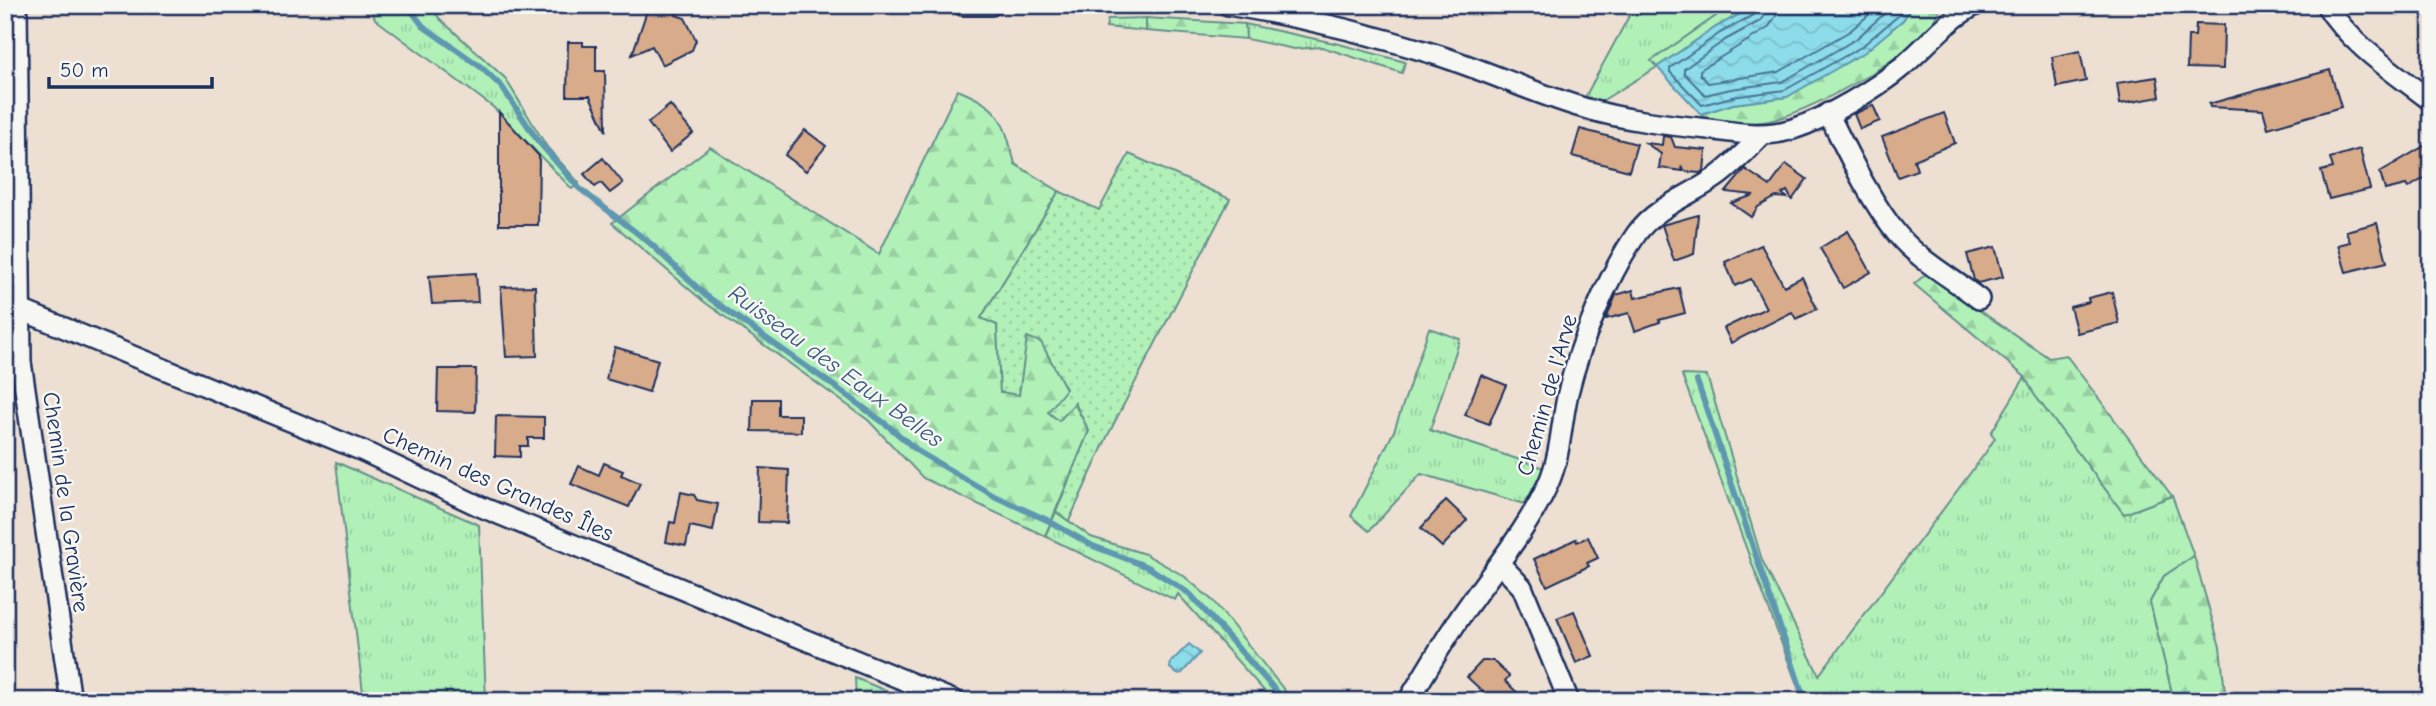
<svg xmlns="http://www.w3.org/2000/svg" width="2436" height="706" viewBox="0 0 2436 706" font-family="'Comic Neue',sans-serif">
  <defs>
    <pattern id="grass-tufts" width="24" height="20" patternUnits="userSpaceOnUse" patternTransform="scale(1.75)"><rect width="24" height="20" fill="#b1f1b8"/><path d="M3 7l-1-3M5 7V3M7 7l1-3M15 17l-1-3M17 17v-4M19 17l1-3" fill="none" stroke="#98cfa1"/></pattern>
    <pattern id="forest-firs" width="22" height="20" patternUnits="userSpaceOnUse" patternTransform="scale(1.75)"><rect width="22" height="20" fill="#b1f1b8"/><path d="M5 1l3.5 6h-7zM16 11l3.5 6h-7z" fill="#98cfa1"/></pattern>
    <pattern id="garden-dots" width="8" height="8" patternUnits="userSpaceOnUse" patternTransform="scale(1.75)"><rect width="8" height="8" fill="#b1f1b8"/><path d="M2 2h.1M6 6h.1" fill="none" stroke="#98cfa1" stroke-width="1.8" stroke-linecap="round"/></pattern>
    <pattern id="water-waves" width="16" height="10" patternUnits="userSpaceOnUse" patternTransform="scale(1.75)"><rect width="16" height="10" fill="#8ddce9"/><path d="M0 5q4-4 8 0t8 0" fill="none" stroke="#79bdca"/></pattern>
  </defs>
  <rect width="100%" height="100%" fill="#ede0d3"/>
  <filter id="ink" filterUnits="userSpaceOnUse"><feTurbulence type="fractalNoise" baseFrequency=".0143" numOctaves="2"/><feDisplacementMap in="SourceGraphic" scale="14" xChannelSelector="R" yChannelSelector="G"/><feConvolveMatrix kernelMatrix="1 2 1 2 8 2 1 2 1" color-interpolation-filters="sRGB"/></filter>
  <g filter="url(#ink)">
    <g fill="url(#grass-tufts)" stroke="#66908b" stroke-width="2">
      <polygon points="370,5 429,5 440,19 505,78 547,147 579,183 572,189 493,107 375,19"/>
      <polygon points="1635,5 1732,5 1652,61 1657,67 1600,102 1584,99"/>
      <polygon points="1146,18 1146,31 1106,27 1108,19"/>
      <polygon points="1245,24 1339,44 1405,62 1402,73 1322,47 1294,49 1246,39"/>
      <polygon points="1429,328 1460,339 1430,430 1544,468 1525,504 1421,474 1369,531 1351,516 1394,431"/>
      <polygon points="1682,375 1707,376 1762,560 1819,675 1986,452 1995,438 1991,433 2025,377 2034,394 2124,514 2172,496 2194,556 2164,576 2150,602 2174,701 1803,701"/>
      <polygon points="336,462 479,525 486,701 364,701"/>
      <polygon points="1056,512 1091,537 1145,554 1184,576 1213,601 1293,701 1273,701 1178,594 1175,600 1045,536"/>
      <polygon points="855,678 911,701 856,701"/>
    </g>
    <g fill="url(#forest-firs)" stroke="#66908b" stroke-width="2">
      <polygon points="1732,5 1756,5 1716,27 1657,67 1651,61"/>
      <path d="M1913 5H1940C1937 47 1807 113 1769 121 1750 125 1728 121 1709 121L1701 114 1733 104 1787 97 1903 20Z"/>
      <polygon points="1146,18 1245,24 1246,39 1146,31"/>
      <path d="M957 90C1001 106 1004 122 1015 164L1059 191 981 318 997 325 1000 392 1027 337 1041 342 1089 431 1045 536 923 478 868 420 703 301 612 223 710 147 879 254Z"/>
      <polygon points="1926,274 2049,358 2066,355 2172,496 2124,514 2034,394 2025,377 1914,284"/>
      <polygon points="2194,556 2220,647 2226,701 2174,701 2150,602 2164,576"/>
    </g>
    <polygon fill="url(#garden-dots)" stroke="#66908b" stroke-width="2" points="1129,154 1230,199 1108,435 1069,521 1056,512 1089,431 1075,403 1059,421 1048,412 1066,389 1041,342 1027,337 1019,395 1000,392 997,325 981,318 1059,191 1099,210"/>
    <g fill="url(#water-waves)" stroke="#5f97b1" stroke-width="2">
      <polygon points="1756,5 1913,5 1903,20 1865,52 1787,97 1733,104 1701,114 1657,67 1716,27"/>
      <polygon points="1189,644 1200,653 1182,673 1177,674 1170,668 1171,662"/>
    </g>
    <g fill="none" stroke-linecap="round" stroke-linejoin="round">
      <g stroke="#497496" stroke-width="2">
        <polyline points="1758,5 1755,14 1720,33 1670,68 1670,72 1702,105 1732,97 1785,90 1861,47 1898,16 1905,5"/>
        <polyline points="1767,5 1765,14 1760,21 1725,40 1684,69 1684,73 1705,95 1731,89 1782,82 1856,39 1894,5"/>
        <polyline points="1777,5 1776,16 1768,28 1700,70 1700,74 1708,83 1779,72 1850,31 1880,5"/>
      </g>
      <g stroke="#5f97b1" stroke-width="6">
        <polyline points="407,5 423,26 481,67 502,87 538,141 579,188 651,244 705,295 834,386 887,425 919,452 996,497 1047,520 1093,546 1148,567 1190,594 1285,701"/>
        <polyline points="1697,381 1805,701"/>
      </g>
    </g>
    <g fill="#d8ab8a" stroke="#1b2f5e" stroke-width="2">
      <polygon points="649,5 679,5 676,15 685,18 696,40 692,50 662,65 652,46 632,55"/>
      <polygon points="2196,24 2224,25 2223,69 2187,68 2188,36 2195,36"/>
      <polygon points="568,42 583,42 583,46 596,46 596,71 605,71 606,131 590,96 567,96"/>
      <polygon points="2080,51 2086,81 2057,87 2052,57"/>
      <polygon points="2330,70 2341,107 2268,128 2263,110 2210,107 2209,104"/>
      <polygon points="2157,77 2160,97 2120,104 2117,83"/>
      <polygon points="670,105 693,133 670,152 648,123"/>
      <polygon points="1873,105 1880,121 1860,129 1854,114"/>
      <polygon points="499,112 539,156 538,225 499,225"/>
      <polygon points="1944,113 1955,143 1914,160 1917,170 1898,177 1882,137"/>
      <polygon points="1580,129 1637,144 1629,171 1572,156"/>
      <polygon points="805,130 826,146 806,171 785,155"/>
      <polygon points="1663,136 1671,137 1675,147 1706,150 1704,171 1700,173 1687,172 1682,168 1683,171 1659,168 1661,154 1646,143 1662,145"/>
      <polygon points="2431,142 2431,174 2408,188 2406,185 2385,190 2380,172"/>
      <polygon points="2360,149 2370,189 2329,199 2321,171 2333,168 2330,158"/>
      <polygon points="603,158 623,183 610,193 601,183 595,187 584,174"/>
      <polygon points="1786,164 1807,179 1792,200 1787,191 1782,194 1788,198 1776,197 1758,207 1751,217 1731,203 1754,195 1726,192 1745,169 1770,186"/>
      <polygon points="1698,215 1694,254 1674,261 1662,225"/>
      <polygon points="2377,223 2387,262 2346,272 2338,245 2350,242 2346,231"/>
      <polygon points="1848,231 1871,272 1843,288 1820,248"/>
      <polygon points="1761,245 1784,286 1802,277 1817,309 1796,319 1792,312 1731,343 1724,328 1766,308 1751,279 1735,286 1725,262"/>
      <polygon points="1995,247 2003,277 1978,283 1974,280 1967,254"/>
      <polygon points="476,273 478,302 432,304 429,276"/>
      <polygon points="535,286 537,356 506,357 501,287"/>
      <polygon points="1679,288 1685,313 1659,320 1660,322 1635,331 1629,313 1606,319 1616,295 1633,290 1635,298"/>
      <polygon points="2112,292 2119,323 2077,333 2070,307 2089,302 2088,298"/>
      <polygon points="615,347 658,360 649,392 606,379"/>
      <polygon points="438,369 476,369 475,412 437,411"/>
      <polygon points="1481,375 1506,385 1489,424 1465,415"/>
      <polygon points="753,399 778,399 778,415 801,415 801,432 752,431"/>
      <polygon points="496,416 544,417 544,438 528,438 528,446 520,446 520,457 495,456"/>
      <polygon points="604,463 623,471 621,475 640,483 629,507 571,484 579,466 599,475"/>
      <polygon points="760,468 789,470 787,523 758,522"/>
      <polygon points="681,492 694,495 697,500 718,504 713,531 690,526 686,546 666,542 670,522 675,523"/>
      <polygon points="1446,500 1467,520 1442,547 1421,528"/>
      <polygon points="1588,537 1598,558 1587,563 1589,566 1547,586 1534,559 1576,539 1577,542"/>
      <polygon points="1574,611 1593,656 1576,663 1557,618"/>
      <polygon points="1482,661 1493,661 1509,676 1505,681 1526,701 1493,701 1467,677"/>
    </g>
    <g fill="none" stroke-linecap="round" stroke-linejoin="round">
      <defs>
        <g id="minor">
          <polyline points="17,5 21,362 71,701"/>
          <polyline points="963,5 991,5"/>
          <path d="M1228 5C1297 16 1367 33 1434 54 1485 70 1533 93 1584 108 1624 120 1668 125 1709 129 1738 133 1765 138 1793 129 1827 118 1876 89 1903 66 1928 45 1947 19 1976 5"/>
          <path d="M2326 5C2351 45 2394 72 2431 101"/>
          <path d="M1828 113C1847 151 1871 203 1898 235 1920 261 1952 278 1979 299"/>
          <polyline points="21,310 363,451 479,506 955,701"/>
          <polyline points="1500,564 1522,587 1569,701"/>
          <path d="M1408 701C1428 669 1446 636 1468 606 1496 566 1529 527 1549 482 1561 454 1561 423 1568 393 1580 343 1608 275 1637 233 1656 207 1689 196 1715 178 1732 166 1747 150 1762 135"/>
        </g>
      </defs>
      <use href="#minor" stroke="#1b2f5e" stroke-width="24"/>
      <use href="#minor" stroke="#f6f6f2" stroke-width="19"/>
    </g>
  </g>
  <g text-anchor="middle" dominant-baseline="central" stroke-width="5" stroke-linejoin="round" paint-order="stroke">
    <g font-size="23" fill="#1b2f5e" stroke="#f6f6f2">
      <text transform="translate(1547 395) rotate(-74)">Chemin de l'Arve</text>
      <text transform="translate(498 484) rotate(24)">Chemin des Grandes Îles</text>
      <text transform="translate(66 502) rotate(82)">Chemin de la Gravière</text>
    </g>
    <g font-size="24" font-style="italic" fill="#385a81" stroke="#f6f6f2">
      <text transform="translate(836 366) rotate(36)">Ruisseau des Eaux Belles</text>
    </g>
  </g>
  <rect width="2436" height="706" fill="none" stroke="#f6f6f2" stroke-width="28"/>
  <rect x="14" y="14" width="2408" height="678" fill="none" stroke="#1b2f5e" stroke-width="2.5" filter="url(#ink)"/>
  <path d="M49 77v10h163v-10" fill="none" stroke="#1b2f5e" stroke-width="3.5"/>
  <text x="60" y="77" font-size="21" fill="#1b2f5e" stroke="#f6f6f2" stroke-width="5" paint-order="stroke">50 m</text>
</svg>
